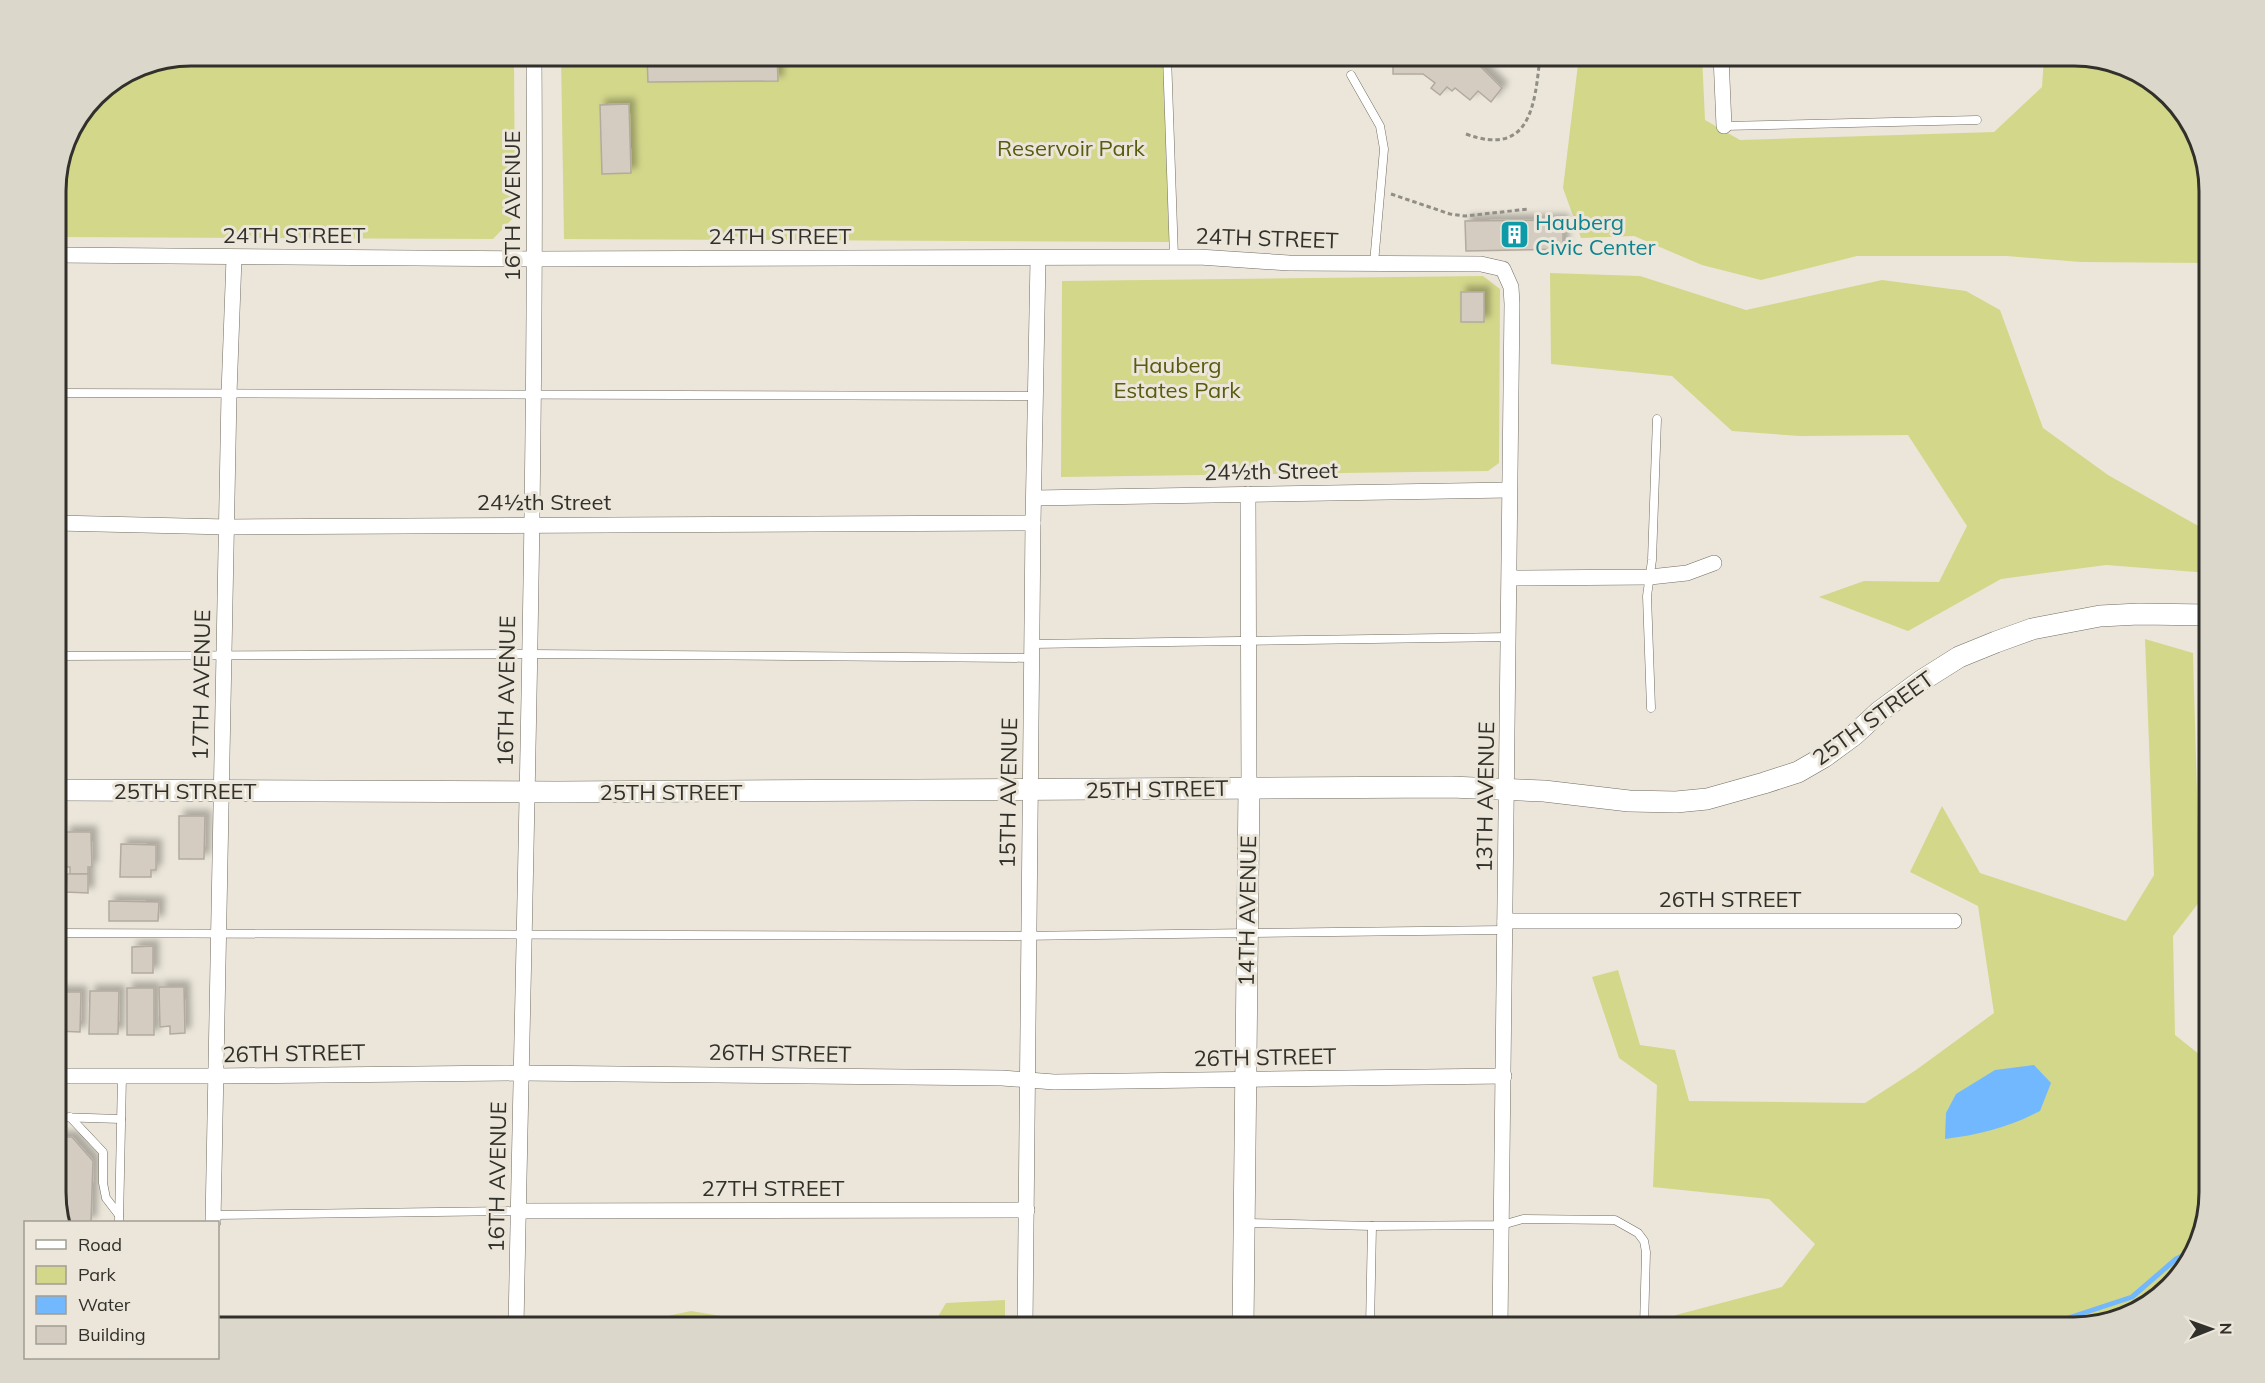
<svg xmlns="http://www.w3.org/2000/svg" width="2265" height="1383" viewBox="0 0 2265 1383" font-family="Mulish,sans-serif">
  <defs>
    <filter id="shadow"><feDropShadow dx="5.5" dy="-5.5" stdDeviation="3" flood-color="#0004"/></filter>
  </defs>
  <rect width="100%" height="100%" fill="#ebe6d9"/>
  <g fill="#d3d78a">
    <polygon points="191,56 514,56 515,216 493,239 56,237 56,183 66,139 95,95 140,66"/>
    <polygon points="561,56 1166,56 1172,242 564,239"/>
    <polygon points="1579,56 1702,56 1705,120 1740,140 1994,132 2042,87 2044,56 2074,56 2142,74 2191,123 2209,183 2209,265 2205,263 2081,262 2007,256 1857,256 1761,280 1702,265 1634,236 1581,238 1563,188"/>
    <polygon points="1550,273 1640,276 1746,310 1882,280 1966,291 2000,310 2043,428 2108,475 2209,532 2209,573 2106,565 2001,579 1908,631 1819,597 1864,581 1939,582 1967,526 1908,435 1800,436 1732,431 1672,376 1551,364"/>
    <polygon points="1483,276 1500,289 1499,463 1488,471 1061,477 1062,281"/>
    <polygon points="2145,639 2193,653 2200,901 2173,936 2175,1035 2209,1062 2209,1192 2191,1260 2141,1309 2074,1327 1666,1327 1676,1315 1782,1287 1815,1244 1769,1199 1653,1187 1657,1085 1619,1058 1592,977 1618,970 1640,1045 1675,1050 1689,1101 1865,1103 1916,1070 1994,1013 1978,906 1910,872 1942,806 1980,873 2126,921 2154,875"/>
    <polygon points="1005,1300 1005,1327 932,1327 946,1303"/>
    <polygon points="691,1311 789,1327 616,1327"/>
  </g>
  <path fill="#72b8fe" d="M2034 1065 2051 1083 2040 1111C2010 1127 1979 1135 1945 1139L1946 1113 1956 1094 1995 1070Z"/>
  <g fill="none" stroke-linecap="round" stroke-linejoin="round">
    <polyline stroke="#72b8fe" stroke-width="5" points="2041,1327 2132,1297 2176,1259 2194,1250"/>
  </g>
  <g fill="#d4ccc1" stroke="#b2aa9f" stroke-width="1.5" filter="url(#shadow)">
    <polygon points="647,56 777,56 778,81 648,82"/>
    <polygon points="1393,56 1473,56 1478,60 1476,62 1502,88 1491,102 1478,91 1470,100 1455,88 1452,91 1447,87 1440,95 1431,88 1435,83 1423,74 1393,74"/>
    <polygon points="629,104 631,173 602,174 600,105"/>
    <polygon points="1563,220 1563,249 1466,251 1465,221"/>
    <rect x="1461" y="292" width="23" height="30"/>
    <polygon points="179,816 205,816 204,859 179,859"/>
    <polygon points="65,832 91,832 92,867 88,867 88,874 70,874 70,867 65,867"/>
    <polygon points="121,844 156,845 156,870 151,870 151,877 120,877"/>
    <polygon points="67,874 88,874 88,893 66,892"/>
    <polygon points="109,901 159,902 158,921 109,921"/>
    <polygon points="153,946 153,973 132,973 132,947"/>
    <polygon points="159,987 184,987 185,1033 170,1034 170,1026 160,1027"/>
    <rect x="127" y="988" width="27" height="47"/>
    <polygon points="90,991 119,991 118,1034 89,1034"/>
    <polygon points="56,992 81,992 80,1032 56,1031"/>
    <polygon points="56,1137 72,1137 93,1161 91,1222 62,1222 56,1200"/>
  </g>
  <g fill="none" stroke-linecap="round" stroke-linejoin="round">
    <defs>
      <g id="lane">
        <polyline points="1167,56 1174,257"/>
        <polyline points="1351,75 1380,126 1384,149 1374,263"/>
        <polyline points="1724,126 1977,120"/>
        <polyline points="56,393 1035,396"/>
        <polyline points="1032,644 1509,637"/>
        <polyline points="56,656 529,654 1032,658"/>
        <polyline points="1651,708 1647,596 1652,560 1657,419"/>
        <polyline points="56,933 1011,936 1505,930"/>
        <polyline points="56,1117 121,1119"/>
        <polyline points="70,1117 103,1152 103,1183 106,1198 119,1215"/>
        <polyline points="214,1215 518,1211"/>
        <polyline points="119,1222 122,1076"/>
        <polyline points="1246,1223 1372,1226 1502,1225 1523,1219 1615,1220 1638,1233 1644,1241 1646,1252 1644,1327"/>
        <polyline points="1370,1327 1372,1226"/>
      </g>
      <g id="street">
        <polyline points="1721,56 1724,126"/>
        <polyline points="56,255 535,259 1199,257 1289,263 1481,264 1503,269 1511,287 1512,304 1500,1327"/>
        <polyline points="1248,494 1249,788"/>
        <polyline points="1034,498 1509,490"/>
        <polyline points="56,523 228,527 1033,523"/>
        <polyline points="1510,578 1650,577 1687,573 1714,563"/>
        <polyline points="1505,921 1954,921"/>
        <polyline points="56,1076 217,1076 522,1073 1002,1078 1054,1082 1504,1076"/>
        <polyline points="518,1211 1027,1210"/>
        <polyline points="213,1222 229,394 234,258"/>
        <path d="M516 1327C524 904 537 480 534 56"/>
        <polyline points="1025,1327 1033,523 1038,259"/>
      </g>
      <g id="secondary">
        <polyline points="56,790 557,792 1451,787 1544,791 1629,801 1676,802 1707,799 1764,783 1798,772 1824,757 1854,735 1879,712 1921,681 1959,657 1996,642 2032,629 2100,616 2139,614 2209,615"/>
        <polyline points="1243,1327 1249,788"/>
      </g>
    </defs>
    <use href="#lane" stroke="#716d62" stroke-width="9"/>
    <use href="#street" stroke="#716d62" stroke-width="16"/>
    <use href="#secondary" stroke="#716d62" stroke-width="22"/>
    <g stroke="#918e85" stroke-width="3" stroke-dasharray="4.5 3" stroke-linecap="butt">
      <path d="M1466 134C1531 158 1535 104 1540 56"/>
      <polyline points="1391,194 1450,214 1465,216 1529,209"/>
    </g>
    <use href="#lane" stroke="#fff" stroke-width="8"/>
    <use href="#street" stroke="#fff" stroke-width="15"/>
    <use href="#secondary" stroke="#fff" stroke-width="21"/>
  </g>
  <defs>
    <symbol id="building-square" viewBox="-11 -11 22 22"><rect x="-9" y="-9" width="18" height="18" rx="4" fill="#0f9aa8" stroke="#ebe6d9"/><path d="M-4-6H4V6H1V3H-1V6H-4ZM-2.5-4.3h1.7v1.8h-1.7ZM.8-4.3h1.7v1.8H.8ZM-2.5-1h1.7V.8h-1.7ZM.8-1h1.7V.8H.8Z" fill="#fff"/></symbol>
  </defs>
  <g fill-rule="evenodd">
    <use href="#building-square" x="1498" y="218" width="33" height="33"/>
  </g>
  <g text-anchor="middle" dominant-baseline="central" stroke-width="6" stroke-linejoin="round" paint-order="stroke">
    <g font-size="22" fill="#595b10" stroke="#ebe6d9">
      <text x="1071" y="148">Reservoir Park</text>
      <text x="1177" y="365">Hauberg<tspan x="1177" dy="25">Estates Park</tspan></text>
    </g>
    <g font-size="22" fill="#32302b" stroke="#ebe6d9">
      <text transform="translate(512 206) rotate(-90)">16TH AVENUE</text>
      <text x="294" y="235">24TH STREET</text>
      <text x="780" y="236">24TH STREET</text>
      <text transform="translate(1267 238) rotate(2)">24TH STREET</text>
      <text transform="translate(1271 471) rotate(-1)">24½th Street</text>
      <text x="544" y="502">24½th Street</text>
      <text transform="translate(201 685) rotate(-89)">17TH AVENUE</text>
      <text transform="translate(506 691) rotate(-89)">16TH AVENUE</text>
      <text transform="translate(1873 718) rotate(-36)">25TH STREET</text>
      <text transform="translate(1157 789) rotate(-1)">25TH STREET</text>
      <text x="185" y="791">25TH STREET</text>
      <text x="671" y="792">25TH STREET</text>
      <text transform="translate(1008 793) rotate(-89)">15TH AVENUE</text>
      <text transform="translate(1485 797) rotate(-89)">13TH AVENUE</text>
      <text x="1730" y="899">26TH STREET</text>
      <text transform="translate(1247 911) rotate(-89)">14TH AVENUE</text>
      <text transform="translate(294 1053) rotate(-1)">26TH STREET</text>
      <text transform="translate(780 1053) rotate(1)">26TH STREET</text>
      <text transform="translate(1265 1057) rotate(-1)">26TH STREET</text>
      <text transform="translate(497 1177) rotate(-89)">16TH AVENUE</text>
      <text x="773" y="1188">27TH STREET</text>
    </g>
    <g font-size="22" fill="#0d838f" stroke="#ebe6d9" text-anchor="start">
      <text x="1535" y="222">Hauberg<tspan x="1535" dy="25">Civic Center</tspan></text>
    </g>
  </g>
  <path d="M0 0H2265V1383H0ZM191 66H2074A125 125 0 0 1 2199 191V1192A125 125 0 0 1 2074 1317H191A125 125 0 0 1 66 1192V191A125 125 0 0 1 191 66Z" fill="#dcd7cb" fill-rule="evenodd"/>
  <path fill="none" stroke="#32302b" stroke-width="3" d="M191 66H2074A125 125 0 0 1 2199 191V1192A125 125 0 0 1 2074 1317H191A125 125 0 0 1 66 1192V191A125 125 0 0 1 191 66Z"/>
  <rect x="24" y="1221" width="195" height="138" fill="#ebe6d9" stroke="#a19d93" stroke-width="1.5"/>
  <rect x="36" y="1240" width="30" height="9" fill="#ffffff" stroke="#a19d93" stroke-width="1.5"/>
  <text x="78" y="1251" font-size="18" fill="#32302b">Road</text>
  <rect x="36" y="1266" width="30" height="18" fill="#d3d78a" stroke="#a19d93" stroke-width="1.5"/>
  <text x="78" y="1281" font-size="18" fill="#32302b">Park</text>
  <rect x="36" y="1296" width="30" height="18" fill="#72b8fe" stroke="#a19d93" stroke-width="1.5"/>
  <text x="78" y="1311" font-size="18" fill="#32302b">Water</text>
  <rect x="36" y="1326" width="30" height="18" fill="#d4ccc1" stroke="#a19d93" stroke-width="1.5"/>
  <text x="78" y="1341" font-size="18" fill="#32302b">Building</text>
  <g transform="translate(2211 1329) rotate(89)" stroke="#ebe6d9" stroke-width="4.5" paint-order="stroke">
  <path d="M0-4.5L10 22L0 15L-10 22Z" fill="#32302b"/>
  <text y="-9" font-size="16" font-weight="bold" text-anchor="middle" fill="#32302b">N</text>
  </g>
</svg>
